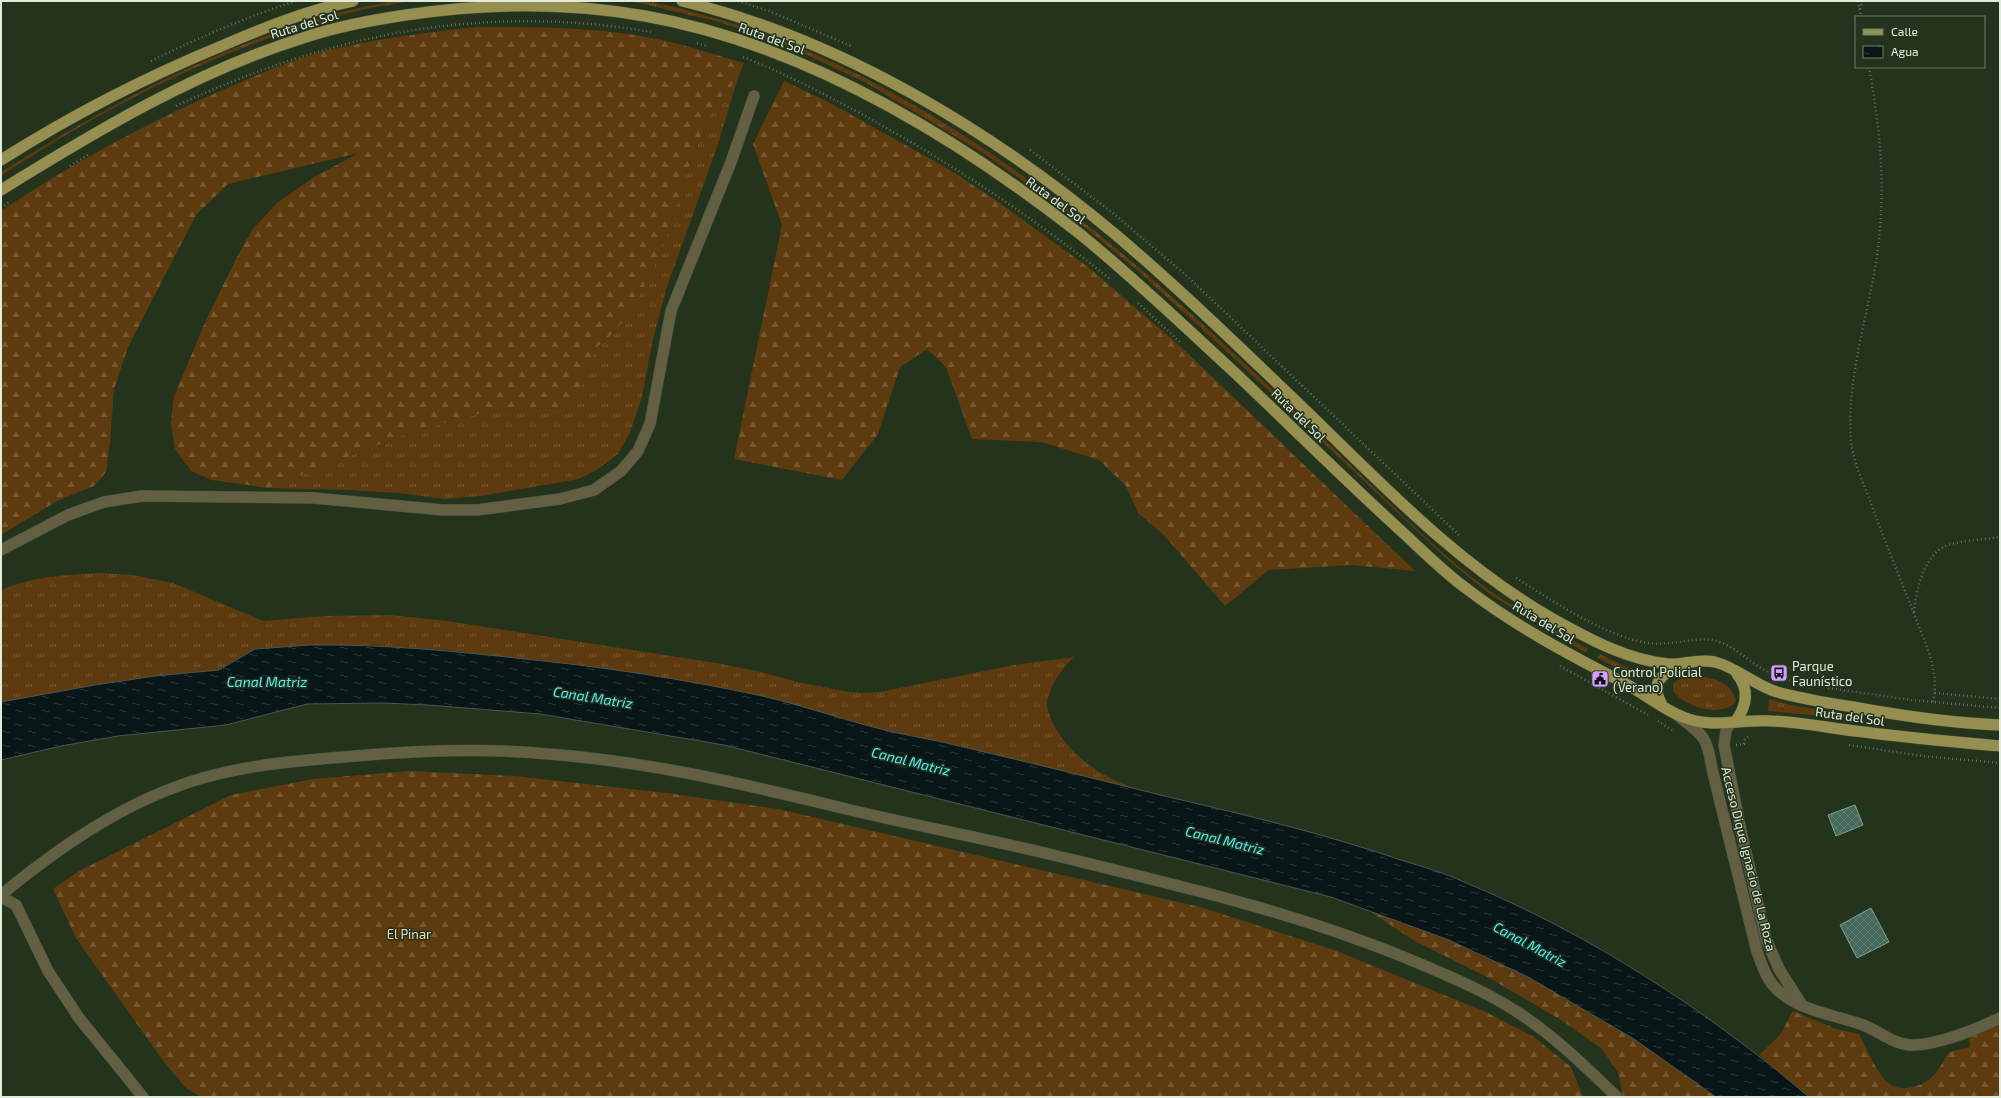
<svg xmlns="http://www.w3.org/2000/svg" width="2001" height="1098" viewBox="0 0 2001 1098" font-family="'Exo 2',sans-serif">
  <defs>
    <pattern id="grass-tufts" width="24" height="20" patternUnits="userSpaceOnUse"><rect width="24" height="20" fill="#5e3b0f"/><path d="M3 7l-1-3M5 7V3M7 7l1-3M15 17l-1-3M17 17v-4M19 17l1-3" fill="none" stroke="#755832"/></pattern>
    <pattern id="forest-firs" width="22" height="20" patternUnits="userSpaceOnUse"><rect width="22" height="20" fill="#5e3b0f"/><path d="M5 1l3.5 6h-7zM16 11l3.5 6h-7z" fill="#755832"/></pattern>
    <pattern id="water-ripples" width="26" height="14" patternUnits="userSpaceOnUse"><rect width="26" height="14" fill="#081617"/><path d="M2 4q2-2 4 0t4 0M15 11q2-2 4 0t4 0" fill="none" stroke="#2c3838"/></pattern>
    <pattern id="building-cross-hatch" width="8" height="8" patternUnits="userSpaceOnUse"><rect width="8" height="8" fill="#44685b"/><path d="M0 0l8 8M0 8l8-8" fill="none" stroke="#5f7e72"/></pattern>
  </defs>
  <rect width="100%" height="100%" fill="#23331c"/>
  <g fill="url(#grass-tufts)">
    <path d="M393 1H410C389 5 366 8 345 14 223 47 106 106 1 176V172L14 164C131 92 257 25 393 1Z"/>
    <path d="M631 1C654 1 677 7 700 14 736 24 771 35 806 50 971 122 1111 237 1241 360 1284 400 1326 441 1368 482 1402 515 1436 549 1473 578 1508 606 1549 627 1588 649L1586 653 1491 595 1450 562 1237 361 1138 271 1063 209 983 153 868 84 793 48 719 22Z"/>
    <polygon points="737,81 717,147 666,290 653,339 642,397 630,432 618,454 598,469 579,479 481,496 445,499 399,493 349,490 268,488 411,432 493,410 567,408 576,399 596,348 613,333 630,313 661,252 687,172 714,103"/>
    <path d="M100 573 132 575 173 583 263 621 324 616 390 615 447 621 716 663 761 672 797 682 844 691 861 693 880 692 1014 665 1074 657C1062 668 1043 694 1048 711 1055 733 1072 753 1091 766 1105 777 1121 783 1138 790L961 746 891 732 762 696 589 666 446 650 368 645H310L255 649 219 670 155 676 95 685 1 702V590C33 576 66 575 100 573Z"/>
    <polygon points="1600,654 1628,668 1642,672 1639,678 1597,658"/>
    <path d="M1693 676C1711 677 1731 681 1736 701 1721 719 1686 707 1673 691V684L1677 680Z"/>
    <polygon points="1769,699 1791,705 1845,714 1844,718 1768,711"/>
  </g>
  <g fill="url(#forest-firs)">
    <path d="M477 27C532 27 587 27 641 36 676 42 710 53 744 63L737 81 714 103 687 172 661 252 642 291 630 313 613 333 596 348 576 399 567 408 493 410 411 432 268 488 212 480 191 471 175 449 171 423 174 396 207 318 235 261 252 230 277 203 314 177 359 153 228 184 196 215 128 347 114 389 110 442 106 472 94 486 57 501 1 535V211C74 162 153 119 234 85 264 72 294 59 325 51 375 39 426 32 477 27Z"/>
    <polygon points="784,81 830,103 945,167 994,199 1088,267 1181,347 1415,571 1351,565 1269,570 1225,606 1163,534 1139,514 1126,486 1099,460 1042,442 972,439 946,367 927,349 900,367 878,434 842,480 734,459 782,225 753,144"/>
    <polygon points="409,771 514,776 667,793 778,809 1200,907 1334,950 1486,1012 1534,1037 1571,1067 1583,1097 202,1097 187,1089 164,1062 76,938 53,889 79,871 231,795 313,779"/>
    <path d="M1368 910C1395 919 1423 928 1450 940 1542 979 1637 1036 1716 1097H1623L1618 1072 1601 1048 1561 1020 1491 979 1413 940Z"/>
    <path d="M1793 1011 1836 1029 1859 1034C1867 1049 1874 1067 1885 1080 1897 1094 1920 1088 1932 1077 1939 1070 1944 1060 1949 1052L1970 1047 1969 1031 2000 1018V1097H1809L1759 1055 1780 1035Z"/>
  </g>
  <path fill="url(#water-ripples)" stroke="#495652" d="M310 645C382 644 453 651 525 659 604 667 684 679 762 696 806 706 849 722 893 732 916 737 940 741 963 747 1033 763 1103 781 1173 798 1251 816 1328 835 1404 861 1424 867 1445 873 1464 882 1590 934 1705 1009 1809 1097H1716L1634 1039 1528 977 1449 940 1331 897 724 745 540 714 428 705 383 703 307 704 226 725 118 736 61 746 1 760V702L95 685 155 676 219 670 255 649Z"/>
  <g fill="url(#building-cross-hatch)" stroke="#7ca193">
    <polygon points="1855,805 1863,825 1836,836 1828,815"/>
    <polygon points="1871,908 1889,942 1857,958 1840,925"/>
  </g>
  <g fill="none" stroke-linecap="round" stroke-linejoin="round">
    <defs>
      <g id="minor">
        <polyline points="1,550 68,515 104,502 142,496 314,498 443,510 477,510 560,499 594,490 621,471 638,451 650,424 671,311 731,162 754,96"/>
        <path d="M1678 716C1704 736 1707 736 1712 769L1756 948C1760 960 1764 974 1772 984 1794 1011 1833 1014 1863 1025 1879 1031 1893 1044 1910 1045 1936 1046 1977 1029 2000 1018"/>
        <polyline points="1730,722 1726,731 1724,745 1741,831 1766,939 1779,969 1800,1002"/>
        <path d="M1 895C64 843 137 793 218 774 263 763 309 760 355 756 415 751 476 748 536 753 642 760 740 783 842 808 912 825 983 838 1053 855 1177 885 1300 913 1418 963 1449 976 1482 990 1511 1008 1550 1032 1584 1065 1617 1097"/>
        <polyline points="1,897 16,905 48,971 79,1018 143,1097"/>
      </g>
      <g id="primary">
        <path d="M682 1C840 39 992 131 1116 235 1180 289 1239 347 1299 404 1379 481 1456 564 1553 619 1589 639 1627 660 1669 664 1684 665 1699 658 1715 662 1736 667 1754 685 1777 692 1802 699 1828 703 1853 707 1902 716 1951 723 2000 725"/>
        <path d="M1 160C72 115 146 77 224 45 266 27 308 10 353 1"/>
        <path d="M1 190C98 130 196 71 306 37 339 26 372 20 406 15 486 3 565 2 645 16 803 44 955 136 1080 234 1133 277 1183 325 1233 371 1288 423 1342 477 1399 529 1421 549 1442 571 1467 589 1515 626 1570 655 1624 683 1644 693 1662 709 1683 717 1711 729 1743 719 1773 721 1803 722 1833 729 1864 732 1909 738 1955 742 2000 746"/>
        <path d="M1662 705C1650 683 1660 675 1680 665"/>
        <path d="M1735 722C1747 706 1750 690 1737 674"/>
      </g>
    </defs>
    <use href="#minor" stroke="#42513b" stroke-width="12"/>
    <use href="#primary" stroke="#42513b" stroke-width="12"/>
    <g stroke="#63715d" stroke-width="2.5" stroke-dasharray="1 3" stroke-linecap="butt">
      <polyline points="738,1 769,11 851,46"/>
      <polyline points="1858,1 1861,17"/>
      <polyline points="1860,9 1863,1"/>
      <polyline points="697,43 707,46"/>
      <path d="M743 57C798 79 846 105 897 134 972 177 1043 225 1110 279"/>
      <path d="M151 61C198 38 246 17 296 1"/>
      <path d="M1869 67C1881 135 1886 187 1877 256 1868 316 1846 380 1851 441 1853 461 1862 480 1869 498 1883 537 1899 575 1914 614 1925 643 1940 670 1933 702"/>
      <path d="M176 106C330 34 482 3 651 32"/>
      <polyline points="1030,150 1114,214 1188,277 1459,535"/>
      <polyline points="70,166 88,155"/>
      <polyline points="1,208 11,201"/>
      <polyline points="1138,303 1181,343"/>
      <path d="M1516 578C1553 601 1604 636 1648 643 1672 647 1699 634 1720 642 1735 647 1747 660 1761 668 1770 674 1781 677 1791 681"/>
      <path d="M1914 612C1916 591 1924 553 1948 545 1964 540 1983 540 2000 537"/>
      <polyline points="1560,666 1648,715"/>
      <polyline points="1828,688 1912,700 2000,708"/>
      <polyline points="1935,693 2000,699"/>
      <polyline points="1658,721 1672,730"/>
      <polyline points="1736,745 1744,744 1745,739 1750,735"/>
      <polyline points="1849,745 1923,756 2000,763"/>
    </g>
    <use href="#minor" stroke="#635f42" stroke-width="11"/>
    <use href="#primary" stroke="#978f50" stroke-width="11"/>
  </g>
  <defs>
    <symbol id="bus-square" viewBox="-11 -11 22 22"><rect x="-9" y="-9" width="18" height="18" rx="4" fill="#d19dfe" stroke="#23331c"/><path d="M-5-6H5V4H4V6H2V4H-2V6H-4V4H-5ZM-3.5-4V0h7V-4ZM-3.5 1.2v1.5H-2V1.2ZM2 1.2v1.5H3.5V1.2Z" fill="#111"/></symbol>
    <symbol id="civic-square" viewBox="-11 -11 22 22"><rect x="-9" y="-9" width="18" height="18" rx="4" fill="#d19dfe" stroke="#23331c"/><path d="M-.6-6.5H3V-4.5H.6V-3L4-1V1h2V6H-6V1h2V-1L-.6-3ZM-1.2 2.5V6h2.4V2.5Z" fill="#111"/></symbol>
  </defs>
  <g fill-rule="evenodd">
    <use href="#bus-square" x="1769" y="663" width="20" height="20"/>
    <use href="#civic-square" x="1590" y="669" width="20" height="20"/>
  </g>
  <g text-anchor="middle" dominant-baseline="central" stroke-width="3" stroke-linejoin="round" paint-order="stroke">
    <g font-size="13" fill="#e2ecdd" stroke="#23331c">
      <text transform="translate(304 24) rotate(-17)">Ruta del Sol</text>
      <text transform="translate(772 38) rotate(20)">Ruta del Sol</text>
      <text transform="translate(1056 200) rotate(36)">Ruta del Sol</text>
      <text transform="translate(1299 415) rotate(44)">Ruta del Sol</text>
      <text transform="translate(1544 622) rotate(31)">Ruta del Sol</text>
      <text transform="translate(1850 716) rotate(8)">Ruta del Sol</text>
      <text transform="translate(1749 859) rotate(76)">Acceso Dique Ignacio de La Roza</text>
    </g>
    <g font-size="13" fill="#e2ecdd" stroke="#23331c" text-anchor="start">
      <text x="1792" y="666">Parque<tspan x="1792" dy="15">Faunístico</tspan></text>
      <text x="1613" y="672">Control Policial<tspan x="1613" dy="15">(Verano)</tspan></text>
    </g>
    <g font-size="13" fill="#f4d7b9" stroke="#23331c">
      <text x="409" y="934">El Pinar</text>
    </g>
    <g font-size="14" font-style="italic" fill="#50ebfa" stroke="#23331c">
      <text x="267" y="681">Canal Matriz</text>
      <text transform="translate(593 697) rotate(9)">Canal Matriz</text>
      <text transform="translate(911 761) rotate(14)">Canal Matriz</text>
      <text transform="translate(1225 840) rotate(14)">Canal Matriz</text>
      <text transform="translate(1530 944) rotate(28)">Canal Matriz</text>
    </g>
  </g>
  <rect width="2001" height="1098" fill="none" stroke="#e2ecdd" stroke-width="4"/>
  <rect x="1855" y="16" width="130" height="52" fill="#23331c" stroke="#6f7d69"/>
  <rect x="1863" y="29" width="20" height="6" fill="#978f50" stroke="#6f7d69"/>
  <text x="1891" y="36" font-size="12" fill="#e2ecdd">Calle</text>
  <rect x="1863" y="46" width="20" height="12" fill="url(#water-ripples)" stroke="#6f7d69"/>
  <text x="1891" y="56" font-size="12" fill="#e2ecdd">Agua</text>
</svg>
